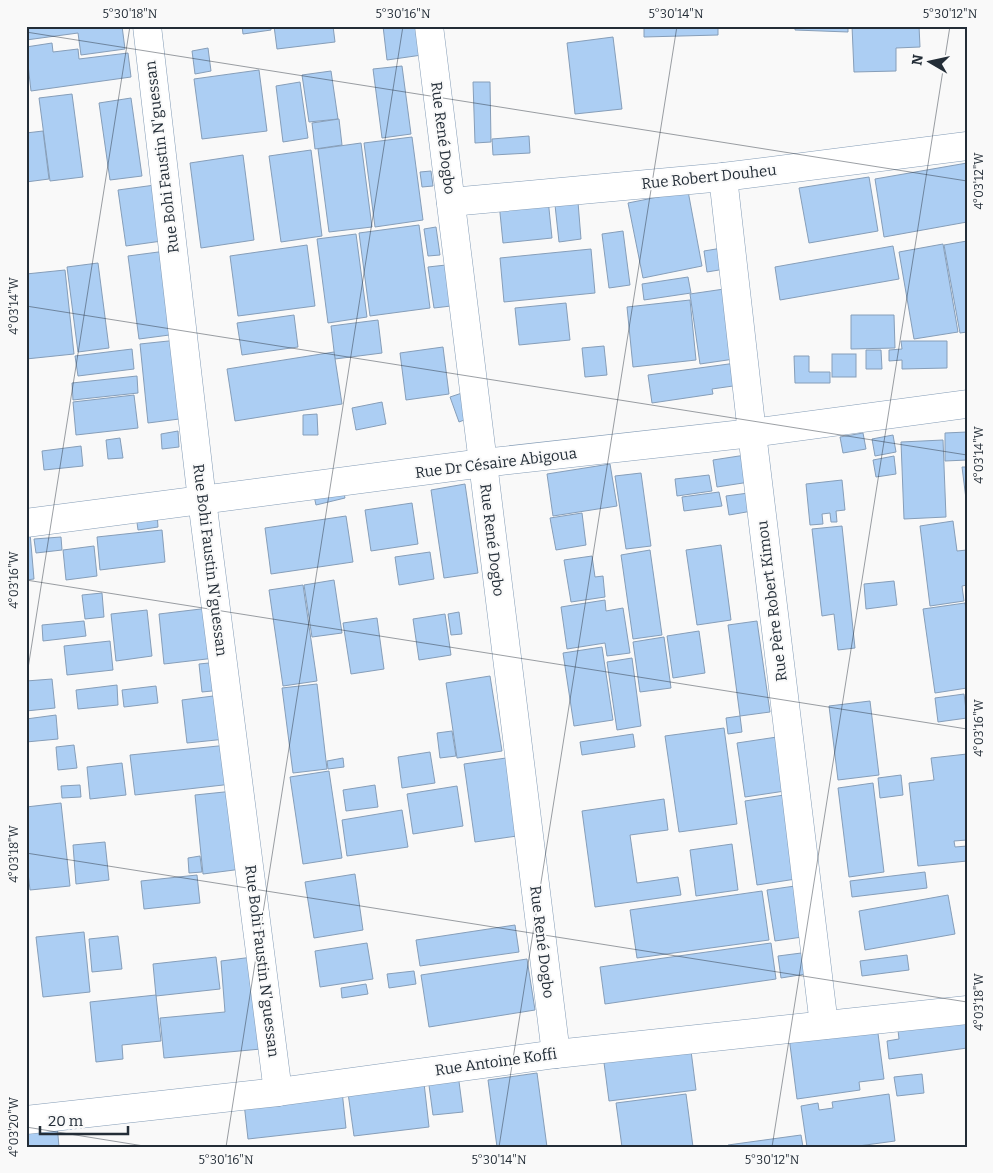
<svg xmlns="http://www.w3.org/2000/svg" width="993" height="1173" viewBox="0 0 993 1173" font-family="Bitter,serif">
  <rect width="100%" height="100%" fill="#f9f9f9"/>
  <g fill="#accef3" stroke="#869eb9">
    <polygon points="26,26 122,26 125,49 81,55 78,33 26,40"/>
    <polygon points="242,26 271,26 271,30 243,34"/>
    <polygon points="274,26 333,26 335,42 277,49"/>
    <polygon points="383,26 418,26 422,55 387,60"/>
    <polygon points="644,26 718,26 718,35 644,37"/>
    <polygon points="795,26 848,26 848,32 795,30"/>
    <polygon points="852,26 919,26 920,47 896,48 896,71 854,72"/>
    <polygon points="613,37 622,109 575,114 567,43"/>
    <polygon points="52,43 53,52 78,49 79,59 128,53 131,77 31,91 26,47"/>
    <polygon points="208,48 211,71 195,74 192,51"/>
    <polygon points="402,66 411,134 382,138 373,69"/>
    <polygon points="259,70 267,131 202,139 194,79"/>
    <polygon points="331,71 338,119 309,122 302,75"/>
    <polygon points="300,82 308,138 283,142 276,86"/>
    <polygon points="473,82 490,82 491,142 475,143"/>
    <polygon points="72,94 83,177 50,181 39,98"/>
    <polygon points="131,98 142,176 110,180 99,103"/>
    <polygon points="339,119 342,145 315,149 312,123"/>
    <polygon points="43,131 49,179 26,182 26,133"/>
    <polygon points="529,136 530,153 493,155 492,139"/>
    <polygon points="412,137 423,220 375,227 364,143"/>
    <polygon points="361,143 372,227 329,232 318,149"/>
    <polygon points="311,150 322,236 281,242 269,156"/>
    <polygon points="243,155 254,240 201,248 190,163"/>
    <polygon points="967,163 967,222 884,237 875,179"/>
    <polygon points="431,171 433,186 422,187 420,172"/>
    <polygon points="869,177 878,231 809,243 799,188"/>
    <polygon points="155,185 162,241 126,246 118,190"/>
    <polygon points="688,191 702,266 643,278 628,203"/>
    <polygon points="548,199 552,238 503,243 499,203"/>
    <polygon points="578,202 581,239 559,242 555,205"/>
    <polygon points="419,225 430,308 370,316 359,233"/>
    <polygon points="436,227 440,255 428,256 424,229"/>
    <polygon points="623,231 630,285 609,288 602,234"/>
    <polygon points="356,234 367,317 328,323 317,239"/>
    <polygon points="967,241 967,332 960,333 944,245"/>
    <polygon points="943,244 958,332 914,339 899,252"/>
    <polygon points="307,245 315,306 238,316 230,256"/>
    <polygon points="893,246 899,279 780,300 775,267"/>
    <polygon points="728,247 731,268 707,272 704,251"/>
    <polygon points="591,249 595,293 504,302 500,258"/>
    <polygon points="166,251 177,334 139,339 128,256"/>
    <polygon points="98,263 109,348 78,352 67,267"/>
    <polygon points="446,265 451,306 434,308 428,267"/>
    <polygon points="65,270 74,354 26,359 26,274"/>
    <polygon points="688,277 691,293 644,300 642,284"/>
    <polygon points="731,288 741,358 700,364 690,294"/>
    <polygon points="690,300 696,360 633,367 627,307"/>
    <polygon points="566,303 570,340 519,345 515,308"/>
    <polygon points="294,315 298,347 242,355 237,323"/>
    <polygon points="851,315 894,315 895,348 851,349"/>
    <polygon points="378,320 382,353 335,359 331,326"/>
    <polygon points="178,340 187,418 148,423 140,344"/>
    <polygon points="901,341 947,341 947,368 902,369 902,360 889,361 889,350 902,349"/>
    <polygon points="604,346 607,375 585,377 582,348"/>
    <polygon points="443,347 449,394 406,400 400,353"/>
    <polygon points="132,349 134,369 78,376 75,356"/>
    <polygon points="866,350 881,350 882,369 866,369"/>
    <polygon points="334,352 342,404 235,421 227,369"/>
    <rect x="832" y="354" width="24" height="23"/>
    <polygon points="794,356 809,356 809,372 830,372 830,383 795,383"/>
    <polygon points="736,363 740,385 712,389 713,394 652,403 648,375"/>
    <polygon points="137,376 138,393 73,400 72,383"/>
    <polygon points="468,391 477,415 459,422 450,397"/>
    <polygon points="134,395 138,428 76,435 73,402"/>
    <polygon points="382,402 386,424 356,430 352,408"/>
    <polygon points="317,414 318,435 303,435 303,415"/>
    <polygon points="178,431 179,447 162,449 161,434"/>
    <polygon points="967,432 967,460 945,461 945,433"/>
    <polygon points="863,433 866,449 843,453 840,437"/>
    <polygon points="893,435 896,452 875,456 872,439"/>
    <polygon points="120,438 123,458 108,459 106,440"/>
    <polygon points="943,440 946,517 904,519 901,442"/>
    <polygon points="81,446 83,466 44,470 42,451"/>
    <polygon points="752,454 756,481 717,487 713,460"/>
    <polygon points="894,456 896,474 876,477 873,460"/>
    <polygon points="610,464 617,506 553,516 547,474"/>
    <polygon points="962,467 967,467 967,507"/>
    <polygon points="641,473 651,546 626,549 615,476"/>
    <polygon points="709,475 712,491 677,496 675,479"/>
    <polygon points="842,480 845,510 836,511 837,522 831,522 830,513 822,514 823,524 810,525 806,484"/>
    <polygon points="465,484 478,573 444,578 431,490"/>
    <polygon points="343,489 345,498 316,505 314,496"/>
    <polygon points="719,492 722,506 684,511 682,497"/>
    <polygon points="756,492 758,510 729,515 726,496"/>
    <polygon points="412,503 418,544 371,551 365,510"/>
    <polygon points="157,513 158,527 138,530 136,515"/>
    <polygon points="582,513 586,545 556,550 550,518"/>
    <polygon points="346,516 353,562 271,574 265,528"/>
    <polygon points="953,521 957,551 967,550 967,585 962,586 964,601 930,606 920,526"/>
    <polygon points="842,526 855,648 838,650 834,614 822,616 812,529"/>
    <polygon points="162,530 165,562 100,570 97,537"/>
    <polygon points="26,533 30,533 34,579 26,580"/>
    <polygon points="61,537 62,550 36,553 34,539"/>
    <polygon points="721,545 731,620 697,625 686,550"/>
    <polygon points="94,546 97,576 66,580 63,550"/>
    <polygon points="650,550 662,635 633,639 621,555"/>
    <polygon points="430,552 434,579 399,585 395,557"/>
    <polygon points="592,556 595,577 603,576 605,597 571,602 564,560"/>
    <polygon points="334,580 342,633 312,637 304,585"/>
    <polygon points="894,581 897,605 866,609 864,584"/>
    <polygon points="303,585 317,681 283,686 269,590"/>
    <polygon points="102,593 104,617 85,619 82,595"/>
    <polygon points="605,600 606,611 623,608 630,653 607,656 605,643 567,649 561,607"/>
    <polygon points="965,603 967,614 967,688 935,693 923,609"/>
    <polygon points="209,608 215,658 164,664 159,614"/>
    <polygon points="147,610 152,656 116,661 111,614"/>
    <polygon points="459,612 462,634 451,635 448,614"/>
    <polygon points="445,614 451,655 419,660 413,619"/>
    <polygon points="377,618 384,669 351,674 343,623"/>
    <polygon points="84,621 86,636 43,641 42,625"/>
    <polygon points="757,621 770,712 740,716 728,625"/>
    <polygon points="699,631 705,673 673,678 667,636"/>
    <polygon points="664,637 671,688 640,692 633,642"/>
    <polygon points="110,641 113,670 67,675 64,646"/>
    <polygon points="602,647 613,720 574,726 563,653"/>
    <polygon points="632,658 641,726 617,730 607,662"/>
    <polygon points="219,662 222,690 202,692 199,664"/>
    <polygon points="490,676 502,751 457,758 446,683"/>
    <polygon points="52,679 55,708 26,711 26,681"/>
    <polygon points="317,684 327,769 293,773 282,688"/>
    <polygon points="117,685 118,705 78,709 76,690"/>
    <polygon points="156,686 158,703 124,707 122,690"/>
    <polygon points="964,694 967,718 938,722 935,698"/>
    <polygon points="221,695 226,739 187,743 182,700"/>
    <polygon points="870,701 879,775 838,780 829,706"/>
    <polygon points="56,715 58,739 26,742 26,719"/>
    <polygon points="740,716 742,732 728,734 726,718"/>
    <polygon points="724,728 737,824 679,832 665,736"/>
    <polygon points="452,731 456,756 440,758 437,733"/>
    <polygon points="633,734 635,747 582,755 580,742"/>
    <polygon points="777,737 785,791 745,797 737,743"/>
    <polygon points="74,745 77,768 58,770 56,747"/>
    <polygon points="228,745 232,784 135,795 130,755"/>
    <polygon points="430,752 435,783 402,788 398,757"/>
    <polygon points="967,754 967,840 954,841 955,847 967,846 967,861 918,866 909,783 934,780 931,758"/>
    <polygon points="343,758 344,767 328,769 327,761"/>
    <polygon points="506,758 517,836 475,842 464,764"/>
    <polygon points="122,763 126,795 90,799 87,767"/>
    <polygon points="329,771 342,858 303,864 290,777"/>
    <polygon points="901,775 903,795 880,798 878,778"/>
    <polygon points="873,783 884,872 849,877 838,788"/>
    <polygon points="80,785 81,797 62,798 61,786"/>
    <polygon points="375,785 378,807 346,811 343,790"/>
    <polygon points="457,786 463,826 413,834 407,794"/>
    <polygon points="234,791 242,869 203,874 195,795"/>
    <polygon points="784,795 796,879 757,885 745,801"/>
    <polygon points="664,799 668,830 630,835 637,883 678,877 681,895 595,907 582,811"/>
    <polygon points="61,803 70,886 30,890 26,855 26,807"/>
    <polygon points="402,810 408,847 347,856 342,820"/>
    <polygon points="105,842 109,880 76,884 73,845"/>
    <polygon points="732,844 738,890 696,896 690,850"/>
    <polygon points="200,856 202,872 189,873 188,858"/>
    <polygon points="925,872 927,888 852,897 850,881"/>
    <polygon points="355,874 363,930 314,938 305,882"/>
    <polygon points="197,875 200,903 144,909 141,881"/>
    <polygon points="802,885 809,936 775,941 767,890"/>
    <polygon points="762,891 769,940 637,958 630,910"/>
    <polygon points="948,895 955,934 865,950 859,911"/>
    <polygon points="515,925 519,952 420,966 416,940"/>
    <polygon points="84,932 90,992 43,997 36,937"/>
    <polygon points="118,936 122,969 92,972 89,939"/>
    <polygon points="367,943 373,979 320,987 315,951"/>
    <polygon points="771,943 776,979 605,1004 600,967"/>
    <polygon points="809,952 812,973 781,978 778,956"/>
    <polygon points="907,955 909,970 862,976 860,961"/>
    <polygon points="216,957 220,989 156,996 153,964"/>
    <polygon points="253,957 261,1049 164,1058 160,1018 225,1012 221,961"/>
    <polygon points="527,959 535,1010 429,1027 421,975"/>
    <polygon points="414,971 416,984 389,988 387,974"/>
    <polygon points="366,984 368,994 342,998 341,988"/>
    <polygon points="156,995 161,1041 122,1045 123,1059 96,1062 90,1002"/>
    <polygon points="967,1020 967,1048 889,1059 887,1041 899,1039 897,1022"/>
    <polygon points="877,1026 884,1079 859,1082 860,1090 797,1099 789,1037"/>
    <polygon points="690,1043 696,1090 609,1101 603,1055"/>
    <polygon points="537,1073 547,1147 497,1147 488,1080"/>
    <polygon points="458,1074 463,1112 433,1115 428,1078"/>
    <polygon points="922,1074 924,1093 897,1096 894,1077"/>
    <polygon points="424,1083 429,1127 354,1136 348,1093"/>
    <polygon points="342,1091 346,1128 248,1139 244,1103"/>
    <polygon points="686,1094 693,1147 622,1147 616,1103"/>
    <polygon points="889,1094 895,1141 851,1147 807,1147 801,1106 818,1103 819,1110 833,1108 832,1102"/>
    <polygon points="57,1124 59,1147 26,1147 26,1128"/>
    <polygon points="801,1135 803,1147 728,1147 728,1145"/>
  </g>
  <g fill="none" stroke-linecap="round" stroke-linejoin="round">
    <defs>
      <g id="minor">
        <polyline points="147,26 202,500 278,1092"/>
        <polyline points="429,26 556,1054"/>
        <polyline points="723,177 752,433 824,1025"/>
        <polyline points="451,202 723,177 967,146"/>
        <polyline points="26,523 483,463 752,433 967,404"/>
        <polyline points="26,1120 278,1092 556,1054 967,1010"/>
      </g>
    </defs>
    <use href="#minor" stroke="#849cb6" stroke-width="29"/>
    <use href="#minor" stroke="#fff" stroke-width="28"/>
  </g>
  <path fill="none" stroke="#232d37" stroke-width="1" stroke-opacity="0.45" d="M26 32 967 181M26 306 967 455M26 580 967 729M26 681 130 26M26 853 967 1002M26 1127 150 1147M226 1147 403 26M499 1147 677 26M772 1147 950 26"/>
  <g text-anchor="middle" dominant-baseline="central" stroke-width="4" stroke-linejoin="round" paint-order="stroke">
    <g font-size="15" fill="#232d37" stroke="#f9f9f9">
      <text transform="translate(443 138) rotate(83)">Rue René Dogbo</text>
      <text transform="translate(162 157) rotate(-97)">Rue Bohi Faustin N'guessan</text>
      <text transform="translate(709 177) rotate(-6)">Rue Robert Douheu</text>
      <text transform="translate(496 463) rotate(-7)">Rue Dr Césaire Abigoua</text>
      <text transform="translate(492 540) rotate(83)">Rue René Dogbo</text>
      <text transform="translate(210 560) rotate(83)">Rue Bohi Faustin N'guessan</text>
      <text transform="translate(772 601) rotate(-97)">Rue Père Robert Kimou</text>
      <text transform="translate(542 942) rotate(83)">Rue René Dogbo</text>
      <text transform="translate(262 961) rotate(83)">Rue Bohi Faustin N'guessan</text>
      <text transform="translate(496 1062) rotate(-8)">Rue Antoine Koffi</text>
    </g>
  </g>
  <rect width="993" height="1173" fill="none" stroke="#f9f9f9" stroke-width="55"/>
  <g transform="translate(930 62) rotate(279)" stroke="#f9f9f9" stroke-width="4" paint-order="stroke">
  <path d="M0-4L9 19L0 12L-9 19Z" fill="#232d37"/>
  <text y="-8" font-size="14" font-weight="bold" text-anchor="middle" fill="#232d37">N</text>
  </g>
  <path d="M40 1126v8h88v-8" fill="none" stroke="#232d37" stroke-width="2.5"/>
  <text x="48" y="1126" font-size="15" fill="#232d37" stroke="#f9f9f9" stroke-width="4" paint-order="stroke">20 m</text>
  <rect x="28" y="28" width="938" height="1118" fill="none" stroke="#232d37" stroke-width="2"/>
  <g font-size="12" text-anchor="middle" fill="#232d37">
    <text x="130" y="18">5°30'18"N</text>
    <text x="403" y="18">5°30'16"N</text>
    <text x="676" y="18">5°30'14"N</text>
    <text x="950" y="18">5°30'12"N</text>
    <text transform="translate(979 181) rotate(-90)" y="4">4°03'12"W</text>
    <text transform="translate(14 306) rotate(-90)" y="4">4°03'14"W</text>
    <text transform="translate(979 455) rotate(-90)" y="4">4°03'14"W</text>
    <text transform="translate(14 580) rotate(-90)" y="4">4°03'16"W</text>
    <text transform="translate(979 728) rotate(-90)" y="4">4°03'16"W</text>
    <text transform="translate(14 854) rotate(-90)" y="4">4°03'18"W</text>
    <text transform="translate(979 1002) rotate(-90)" y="4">4°03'18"W</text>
    <text transform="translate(14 1127) rotate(-90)" y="4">4°03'20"W</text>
    <text x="226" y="1164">5°30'16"N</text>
    <text x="499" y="1164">5°30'14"N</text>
    <text x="772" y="1164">5°30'12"N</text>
  </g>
</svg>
